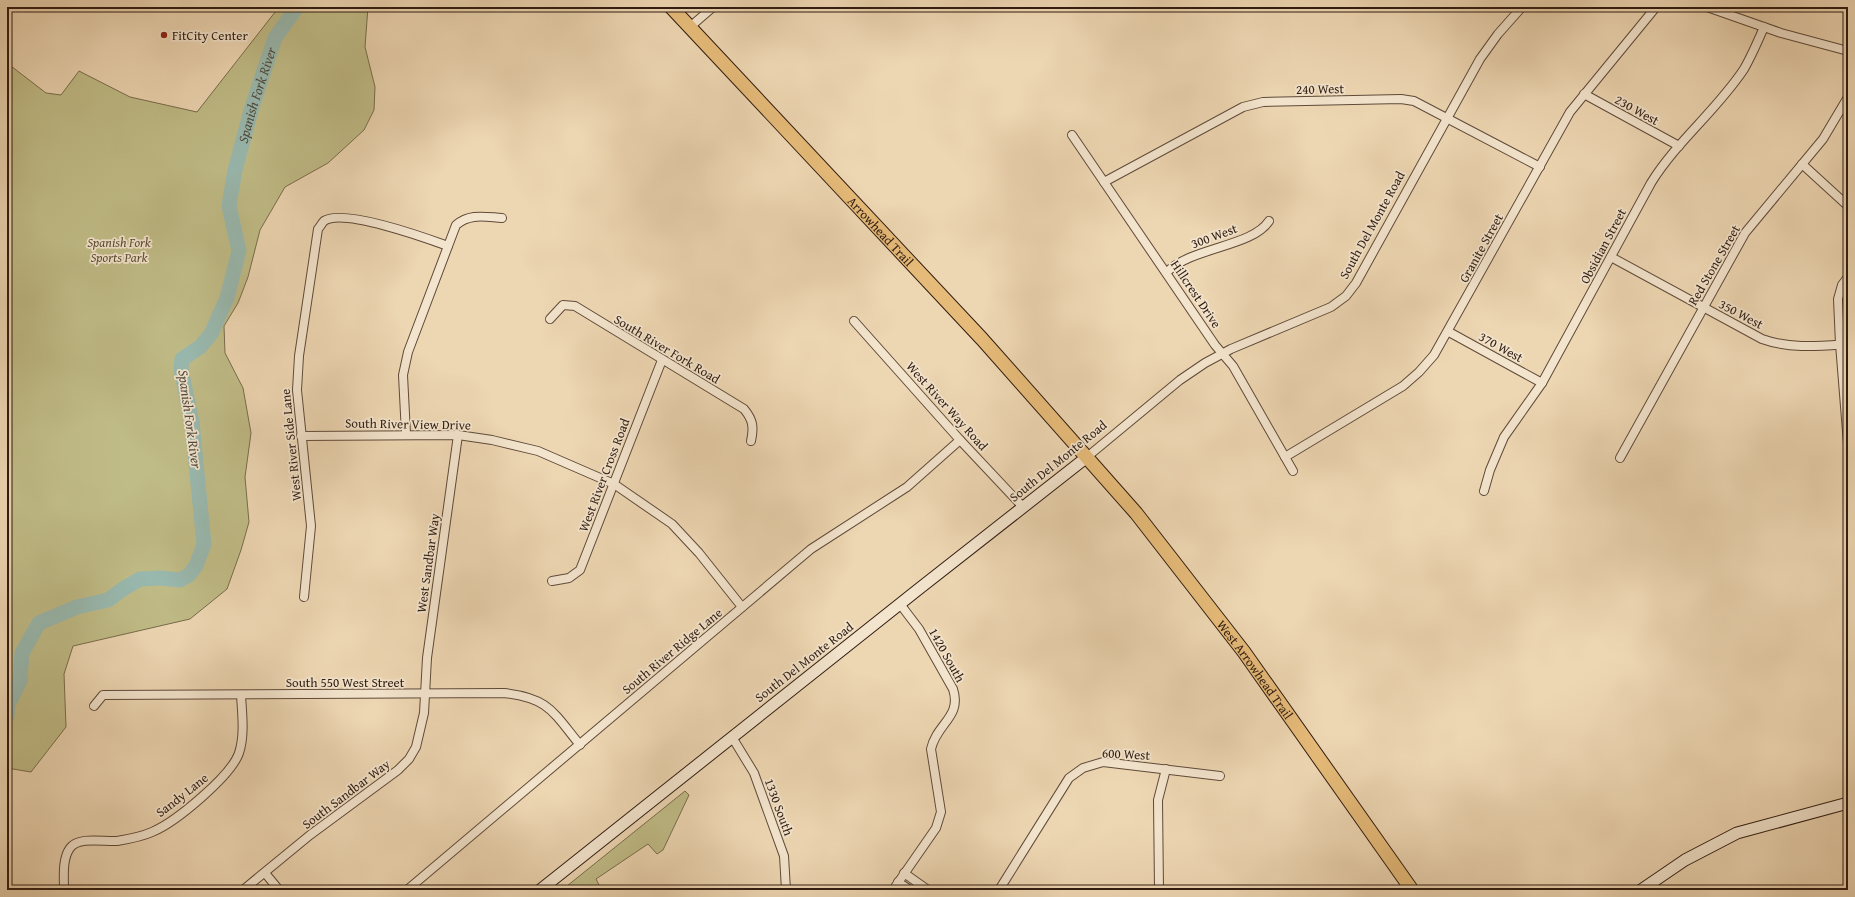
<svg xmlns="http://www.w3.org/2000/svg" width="1855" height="897" viewBox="0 0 1855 897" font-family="'Gentium Book Plus',serif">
  <rect width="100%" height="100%" fill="#edd6b2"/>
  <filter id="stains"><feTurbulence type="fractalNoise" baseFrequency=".005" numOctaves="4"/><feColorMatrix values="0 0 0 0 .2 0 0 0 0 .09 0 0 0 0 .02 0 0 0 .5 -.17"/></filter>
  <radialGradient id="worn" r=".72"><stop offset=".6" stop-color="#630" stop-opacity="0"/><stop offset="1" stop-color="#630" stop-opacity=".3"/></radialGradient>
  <g fill="#c0bc87" stroke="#786c4c">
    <polygon points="279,7 368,7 365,47 375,87 374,110 364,130 328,163 285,187 260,230 248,277 238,303 224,326 225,353 243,388 251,433 245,477 249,522 241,550 227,589 190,619 73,646 64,674 66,727 31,772 7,768 7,63 46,93 61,95 79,71 130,97 197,112"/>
    <polygon points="685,791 689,795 663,850 657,854 648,844 596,879 599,885 592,890 562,890"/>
  </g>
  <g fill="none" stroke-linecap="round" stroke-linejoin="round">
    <path stroke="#99b9af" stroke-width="15" id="s1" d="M7 716 8 705 20 681 22 653 39 623 77 607 108 600 123 589 140 579 160 578 180 580 189 575 196 566 204 544 192 422 181 369 182 359 200 347 211 334 227 298 239 251 229 206 235 170 252 107 275 38 297 7"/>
    <defs>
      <g id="street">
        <polyline points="1707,7 1781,33 1848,51"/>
        <polyline points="690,27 713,7"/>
        <polyline points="1584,94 1679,146"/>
        <polyline points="1072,135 1215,345 1233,366 1293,471"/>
        <polyline points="1802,164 1848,206"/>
        <polyline points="1104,182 1243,107 1263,102 1401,99 1414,101 1540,167"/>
        <path d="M1611 257 1762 339C1790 349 1819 346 1848 344"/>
        <path d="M1167 272C1192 247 1252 247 1269 221"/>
        <polyline points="1848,277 1842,285 1838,299 1840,344 1848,444"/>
        <path d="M550 319 563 305 575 306 744 409C753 420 754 427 751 441"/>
        <polyline points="854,321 960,440 1023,507"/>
        <polyline points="1449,332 1542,383"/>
        <path d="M406 434 403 375 408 352 456 225C470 213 485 217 502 218"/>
        <polyline points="301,436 458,435 492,440 538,451 614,484 672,524 699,553 742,607"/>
        <polyline points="1087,457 1180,380 1205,363 1231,349 1331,307 1346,296 1356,283 1480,59 1498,34 1522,7"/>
        <polyline points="1285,457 1403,386 1419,372 1434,355 1570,112 1656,7"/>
        <polyline points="1620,458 1745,233 1823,139 1848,97"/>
        <path d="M1484 491 1490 470 1504 437 1542 383 1651 183C1677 141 1717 110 1744 69 1752 55 1758 41 1764 27"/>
        <polyline points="552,581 569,578 580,570 662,360"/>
        <path d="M304 597 311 526 297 390 299 356 318 229C320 227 322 223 324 221 343 208 426 238 448 246"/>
        <path d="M94 706 103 695 504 693C549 698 553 712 580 745"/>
        <polyline points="732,737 754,773 784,856 786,890"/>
        <polyline points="265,873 279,890"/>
        <polyline points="904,873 928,890"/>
        <polyline points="898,882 910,890"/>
        <path d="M64 890C64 877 62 859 70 848 79 836 104 842 117 841 129 839 141 837 152 832 176 822 231 776 239 753 245 735 242 713 241 695"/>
        <polyline points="243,890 310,835 398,770 409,759 416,747 424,713 427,658 458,435"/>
        <polyline points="407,890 811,549 907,487 960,440"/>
        <path d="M893 890 936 828 941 812 931 749C937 723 962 717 953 689L919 629 900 604"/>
        <polyline points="999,890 1069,778 1083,768 1103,762 1220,776"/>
        <polyline points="1159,890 1158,800 1166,769"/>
      </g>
      <g id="secondary">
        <polyline points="540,890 920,588 1087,457"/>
        <polyline points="1641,890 1685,860 1737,833 1848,803"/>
      </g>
      <g id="primary">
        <path id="s2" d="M671 7 982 339 1136 513 1244 652 1412 890"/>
      </g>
    </defs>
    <use href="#street" stroke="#5f4a39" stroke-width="10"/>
    <use href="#secondary" stroke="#301c11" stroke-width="13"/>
    <use href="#primary" stroke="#301c11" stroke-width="15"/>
    <use href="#street" stroke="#f3e4cd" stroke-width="8"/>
    <use href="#secondary" stroke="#f3e4cd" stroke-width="11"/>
    <use href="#primary" stroke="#e6bb79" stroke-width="13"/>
  </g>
  <circle fill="#8f2418" stroke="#f3e4cd" stroke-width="1.5" cx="164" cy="35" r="4"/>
  <g text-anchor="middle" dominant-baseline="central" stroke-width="3.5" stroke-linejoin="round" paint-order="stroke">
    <g font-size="13" fill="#301c11" stroke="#f3e4cd" text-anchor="start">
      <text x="172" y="35">FitCity Center</text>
    </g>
    <g font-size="13" fill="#301c11" stroke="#f3e4cd">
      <text transform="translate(1320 89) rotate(-1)">240 West</text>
      <text transform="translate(1637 110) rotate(29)">230 West</text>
      <text transform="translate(1372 225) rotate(-61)">South Del Monte Road</text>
      <text stroke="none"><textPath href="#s2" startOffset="307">Arrowhead Trail</textPath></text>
      <text transform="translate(1214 236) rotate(-20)">300 West</text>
      <text transform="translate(1603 246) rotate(-62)">Obsidian Street</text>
      <text transform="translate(1481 248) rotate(-61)">Granite Street</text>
      <text transform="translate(1714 265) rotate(-60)">Red Stone Street</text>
      <text transform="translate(1196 294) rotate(56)">Hillcrest Drive</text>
      <text transform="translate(1741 314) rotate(28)">350 West</text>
      <text transform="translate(1501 347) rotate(29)">370 West</text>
      <text transform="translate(667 349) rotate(31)">South River Fork Road</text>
      <text transform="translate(947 406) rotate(48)">West River Way Road</text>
      <text transform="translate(408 424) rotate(1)">South River View Drive</text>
      <text transform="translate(291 445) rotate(-96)">West River Side Lane</text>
      <text transform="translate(1058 461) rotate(-39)">South Del Monte Road</text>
      <text transform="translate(604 475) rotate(-69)">West River Cross Road</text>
      <text transform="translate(428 563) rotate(-82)">West Sandbar Way</text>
      <text transform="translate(672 651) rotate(-40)">South River Ridge Lane</text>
      <text transform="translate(947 655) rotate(61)">1420 South</text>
      <text transform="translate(804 662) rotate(-38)">South Del Monte Road</text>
      <text stroke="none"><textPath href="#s2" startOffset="884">West Arrowhead Trail</textPath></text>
      <text x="345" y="682">South 550 West Street</text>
      <text transform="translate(1126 754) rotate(3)">600 West</text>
      <text transform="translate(346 794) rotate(-37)">South Sandbar Way</text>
      <text transform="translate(182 795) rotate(-38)">Sandy Lane</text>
      <text transform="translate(779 807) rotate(70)">1330 South</text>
    </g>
    <g font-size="13" font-style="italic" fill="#5b4c34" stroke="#f3e4cd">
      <text x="119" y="242">Spanish Fork<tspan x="119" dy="15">Sports Park</tspan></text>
    </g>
    <g font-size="14" font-style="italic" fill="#504b40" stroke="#f3e4cd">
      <text stroke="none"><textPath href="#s1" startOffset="771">Spanish Fork River</textPath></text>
      <text transform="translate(190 419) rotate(82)">Spanish Fork River</text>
    </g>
  </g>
  <rect width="1855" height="897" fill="none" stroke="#edd6b2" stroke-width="24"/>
  <rect x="8" y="8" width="1839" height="881" fill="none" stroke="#301c11" stroke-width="2"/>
  <rect x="12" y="12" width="1831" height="873" fill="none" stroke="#301c11"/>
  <rect width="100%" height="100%" filter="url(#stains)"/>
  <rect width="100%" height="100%" fill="url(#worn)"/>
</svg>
